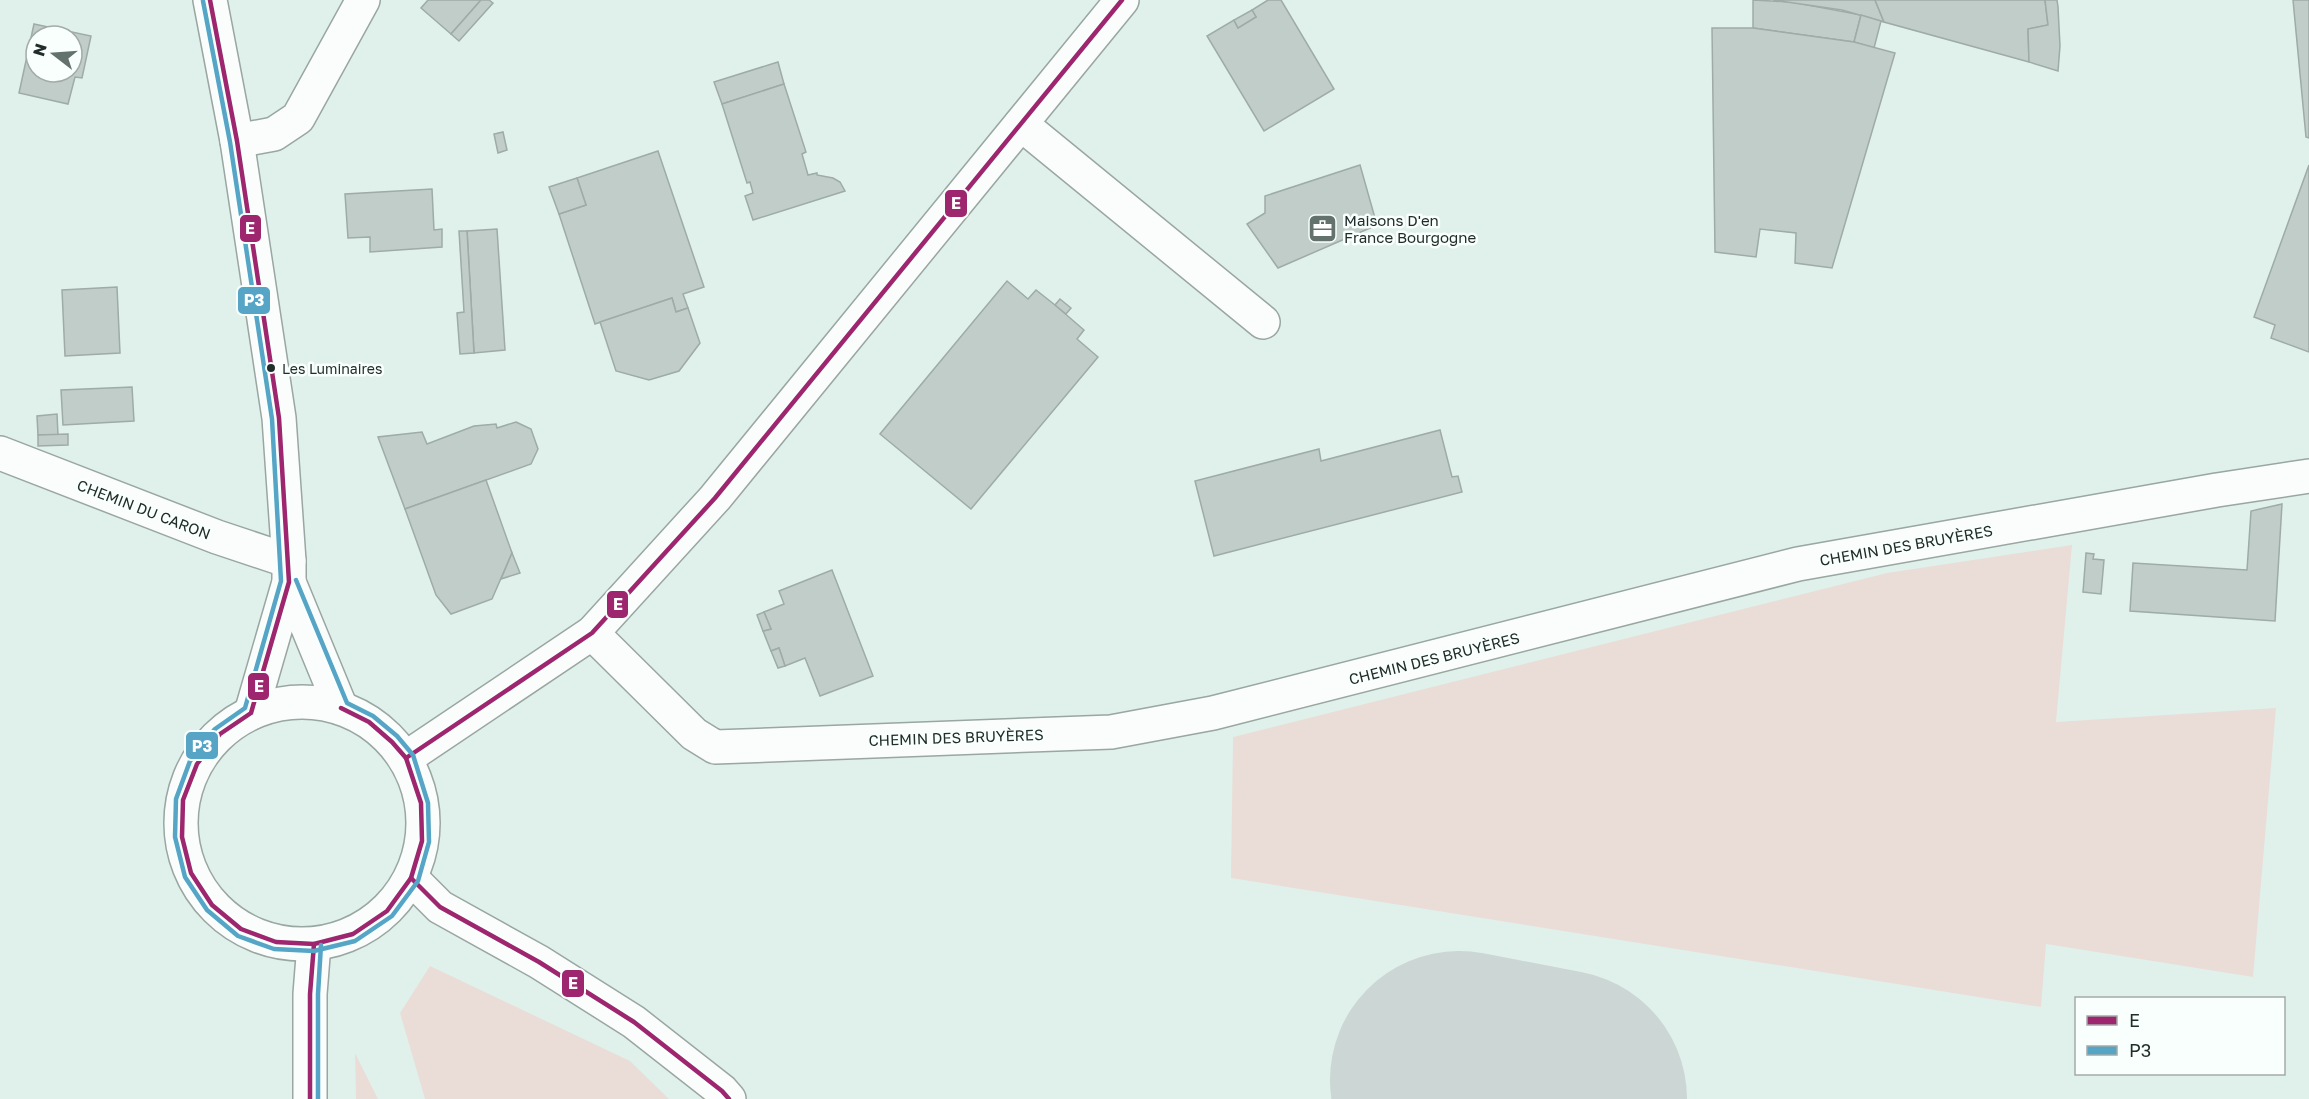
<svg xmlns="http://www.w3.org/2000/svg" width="2309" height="1099" viewBox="0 0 2309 1099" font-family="'Golos Text',sans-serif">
  <rect width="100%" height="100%" fill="#e0f1ec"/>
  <g fill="#eaddd7">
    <polygon points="2072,545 2056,722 2276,708 2253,977 2046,944 2041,1007 1231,878 1233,737 1887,573"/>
    <polygon points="430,966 630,1061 669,1099 425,1099 400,1013"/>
    <polygon points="355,1053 378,1099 356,1099"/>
  </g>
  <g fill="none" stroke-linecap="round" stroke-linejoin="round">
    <polyline stroke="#ccd6d4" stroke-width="258" points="1459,1080 1558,1099"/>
  </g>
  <g fill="#c0cdc9" stroke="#9eaba7" stroke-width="1.5" fill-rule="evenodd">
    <polygon points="428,0 481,0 451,34 421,8"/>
    <polygon points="481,0 489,0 493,3 459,41 451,34"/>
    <polygon points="1268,0 1281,0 1334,89 1264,131 1207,36 1234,20 1238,28 1256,17 1252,10"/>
    <polygon points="1753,0 1792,2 1861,15 1854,42 1753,28"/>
    <polygon points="1773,0 1875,0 1884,22 1842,10"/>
    <polygon points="1875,0 2045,0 2048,25 2028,29 2029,62 1884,22"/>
    <polygon points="2045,0 2057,0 2058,7 2060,46 2058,71 2029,62 2028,29 2048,25"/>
    <polygon points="2293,0 2309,0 2309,138 2306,137"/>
    <polygon points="1252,10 1256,17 1238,28 1234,20"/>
    <polygon points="1861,15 1881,21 1874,48 1854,42"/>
    <path d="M34 24 91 36 82 78 75 77 68 104 19 93ZM36 36H72V72H36Z"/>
    <polygon points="1712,28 1753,28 1854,42 1895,53 1832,268 1795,263 1796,233 1760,229 1756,257 1715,252"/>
    <polygon points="778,62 784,84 722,104 714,82"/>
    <polygon points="784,84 806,152 802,154 808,175 817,173 817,175 833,178 840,182 845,191 753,220 745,196 753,193 750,182 747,183 722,104"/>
    <polygon points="503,132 507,150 498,153 494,134"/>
    <polygon points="658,151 704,287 683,294 688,308 676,312 672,298 595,324 559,214 586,205 577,178"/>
    <polygon points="1360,165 1377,225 1278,268 1247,224 1265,213 1265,196"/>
    <polygon points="2309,165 2309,352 2271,338 2275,325 2254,317"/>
    <polygon points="577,178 586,205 559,214 549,187"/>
    <polygon points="432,189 434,230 442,229 442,247 370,252 370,237 348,238 345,194"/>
    <polygon points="497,229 505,350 474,353 467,231"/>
    <polygon points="459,231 467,231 474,353 460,354 457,313 464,312"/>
    <polygon points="1007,281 1028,299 1036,290 1055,305 1084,330 1077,339 1098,357 971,509 880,434"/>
    <polygon points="117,287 120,353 65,356 62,290"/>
    <polygon points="672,298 676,312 688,308 700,343 679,371 649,380 616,371 600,322"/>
    <polygon points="1060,299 1071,308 1066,314 1055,305"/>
    <polygon points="132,387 134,421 63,425 61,390"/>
    <polygon points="57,414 58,435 38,435 37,416"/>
    <polygon points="516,422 531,429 538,449 531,464 405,509 378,437 422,432 427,444 474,426 496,424 497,428"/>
    <polygon points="1440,430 1452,477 1458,476 1462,492 1214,556 1195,481 1319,449 1321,461"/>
    <polygon points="68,434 68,445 38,446 38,435"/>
    <polygon points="486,480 512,553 492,599 451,614 436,595 405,509"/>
    <polygon points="2282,504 2275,621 2130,611 2133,563 2247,570 2251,511"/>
    <polygon points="512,553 520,573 501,579"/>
    <polygon points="2086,553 2094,554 2093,559 2104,560 2101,594 2083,592"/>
    <polygon points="832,570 873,676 820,696 805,658 785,666 779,648 771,651 763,631 771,629 764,612 784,604 779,591"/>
    <polygon points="764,612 771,629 763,631 757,615"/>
    <polygon points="779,648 785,666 778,668 771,651"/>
  </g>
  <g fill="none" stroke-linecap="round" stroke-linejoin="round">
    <defs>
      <g id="street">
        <polyline points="1021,124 1263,322"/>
        <polyline points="237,141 274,134 298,118 363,0"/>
        <polyline points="0,453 217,537 289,561"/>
        <polyline points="592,633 694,734 715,747 1111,732 1213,713 1798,564 2217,490 2309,476"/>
        <polyline points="406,758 592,633 715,498 1122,0"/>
        <polyline points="411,878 440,907 539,962 634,1022 722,1091 729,1099"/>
      </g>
      <g id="secondary">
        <polyline points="210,0 237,141 279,418 289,561 289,582 251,713"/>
        <polyline points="289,582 341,708"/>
        <circle cx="302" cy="823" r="121"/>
        <polyline points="310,1099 310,994 314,944"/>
      </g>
    </defs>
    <use href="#street" stroke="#99a6a2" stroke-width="36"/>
    <use href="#secondary" stroke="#99a6a2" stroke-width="36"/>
    <use href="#street" stroke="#fafdfc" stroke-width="33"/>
    <use href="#secondary" stroke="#fafdfc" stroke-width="33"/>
    <defs>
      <g id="bus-1">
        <polyline points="210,0 237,141 279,418 289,582 251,713 220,734 197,764 183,800 182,837 191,873 212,905 241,929 276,942 314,944 353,934 387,911 411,878 422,841 421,803 406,758 392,742 369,722 341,708"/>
        <polyline points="406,758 592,633 715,498 1122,0"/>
        <polyline points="411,878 440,907 539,962 634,1022 722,1091 729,1099"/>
        <polyline points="310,1099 310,994 314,944"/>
      </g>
      <g id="bus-2">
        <polyline points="203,1 230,142 272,419 281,581 245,708 215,729 190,761 176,799 175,837 185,877 207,910 238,936 274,949 314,951 355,941 392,916 418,881 429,842 428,803 413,755 397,736 373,716 347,703 296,580"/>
        <polyline points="318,1099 318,994 321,945"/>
      </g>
    </defs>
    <use href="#bus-1" stroke="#f9fffd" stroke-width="9"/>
    <use href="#bus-2" stroke="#f9fffd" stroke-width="9"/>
    <use href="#bus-1" stroke="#9d266f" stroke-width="4.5"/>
    <use href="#bus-2" stroke="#56a5c6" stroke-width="4.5"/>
  </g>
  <defs>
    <symbol id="office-square" viewBox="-11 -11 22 22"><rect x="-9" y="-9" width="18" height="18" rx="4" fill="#64726e" stroke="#f9fffd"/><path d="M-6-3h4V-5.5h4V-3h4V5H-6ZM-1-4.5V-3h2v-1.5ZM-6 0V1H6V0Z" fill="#fff"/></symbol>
  </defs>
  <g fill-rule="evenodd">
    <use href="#office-square" x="1306" y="212" width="33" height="33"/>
  </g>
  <circle fill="#212d2a" stroke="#f9fffd" stroke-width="2" cx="271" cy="368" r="5"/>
  <g text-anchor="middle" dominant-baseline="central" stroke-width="5" stroke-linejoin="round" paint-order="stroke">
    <g font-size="14" fill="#212d2a" stroke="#f9fffd" text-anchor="start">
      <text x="282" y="368">Les Luminaires</text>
    </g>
    <g font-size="15" fill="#212d2a" stroke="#f9fffd" text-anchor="start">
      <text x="1344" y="220">Maisons D'en<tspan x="1344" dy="17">France Bourgogne</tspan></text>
    </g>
    <g font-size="15" fill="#212d2a" stroke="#f9fffd">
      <text transform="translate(144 509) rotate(21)">CHEMIN DU CARON</text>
      <text transform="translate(1906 545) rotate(-10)">CHEMIN DES BRUYÈRES</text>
      <text transform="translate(1434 658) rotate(-14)">CHEMIN DES BRUYÈRES</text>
      <text transform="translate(956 737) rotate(-2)">CHEMIN DES BRUYÈRES</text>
    </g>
  </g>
  <g stroke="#f9fffd" stroke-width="2">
    <rect x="944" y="189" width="24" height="29" rx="6" fill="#9d266f"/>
    <rect x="239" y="214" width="23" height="29" rx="6" fill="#9d266f"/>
    <rect x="237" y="286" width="34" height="29" rx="6" fill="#56a5c6"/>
    <rect x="606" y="590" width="23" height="29" rx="6" fill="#9d266f"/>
    <rect x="247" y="672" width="23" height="29" rx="6" fill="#9d266f"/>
    <rect x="185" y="731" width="34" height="29" rx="6" fill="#56a5c6"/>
    <rect x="561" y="969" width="24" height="29" rx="6" fill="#9d266f"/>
  </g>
  <g font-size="16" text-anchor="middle" font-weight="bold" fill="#fff">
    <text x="956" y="209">E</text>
    <text x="250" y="234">E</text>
    <text x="254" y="306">P3</text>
    <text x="618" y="610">E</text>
    <text x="259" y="692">E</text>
    <text x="202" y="752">P3</text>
    <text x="573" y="989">E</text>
  </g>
  <rect x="2075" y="997" width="210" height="78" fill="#f9fffd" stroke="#a3aba9" stroke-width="1.5"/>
  <rect x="2087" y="1016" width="30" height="9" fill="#9d266f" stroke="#a3aba9" stroke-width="1.5"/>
  <text x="2129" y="1027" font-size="18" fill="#212d2a">E</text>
  <rect x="2087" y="1046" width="30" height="9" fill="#56a5c6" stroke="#a3aba9" stroke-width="1.5"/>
  <text x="2129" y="1057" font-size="18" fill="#212d2a">P3</text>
  <g transform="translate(54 54) rotate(287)"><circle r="28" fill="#f9fffd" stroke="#a3aba9" stroke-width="1.5"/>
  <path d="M0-4.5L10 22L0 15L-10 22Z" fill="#64726e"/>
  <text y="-9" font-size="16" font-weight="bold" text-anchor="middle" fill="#212d2a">N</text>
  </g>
</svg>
